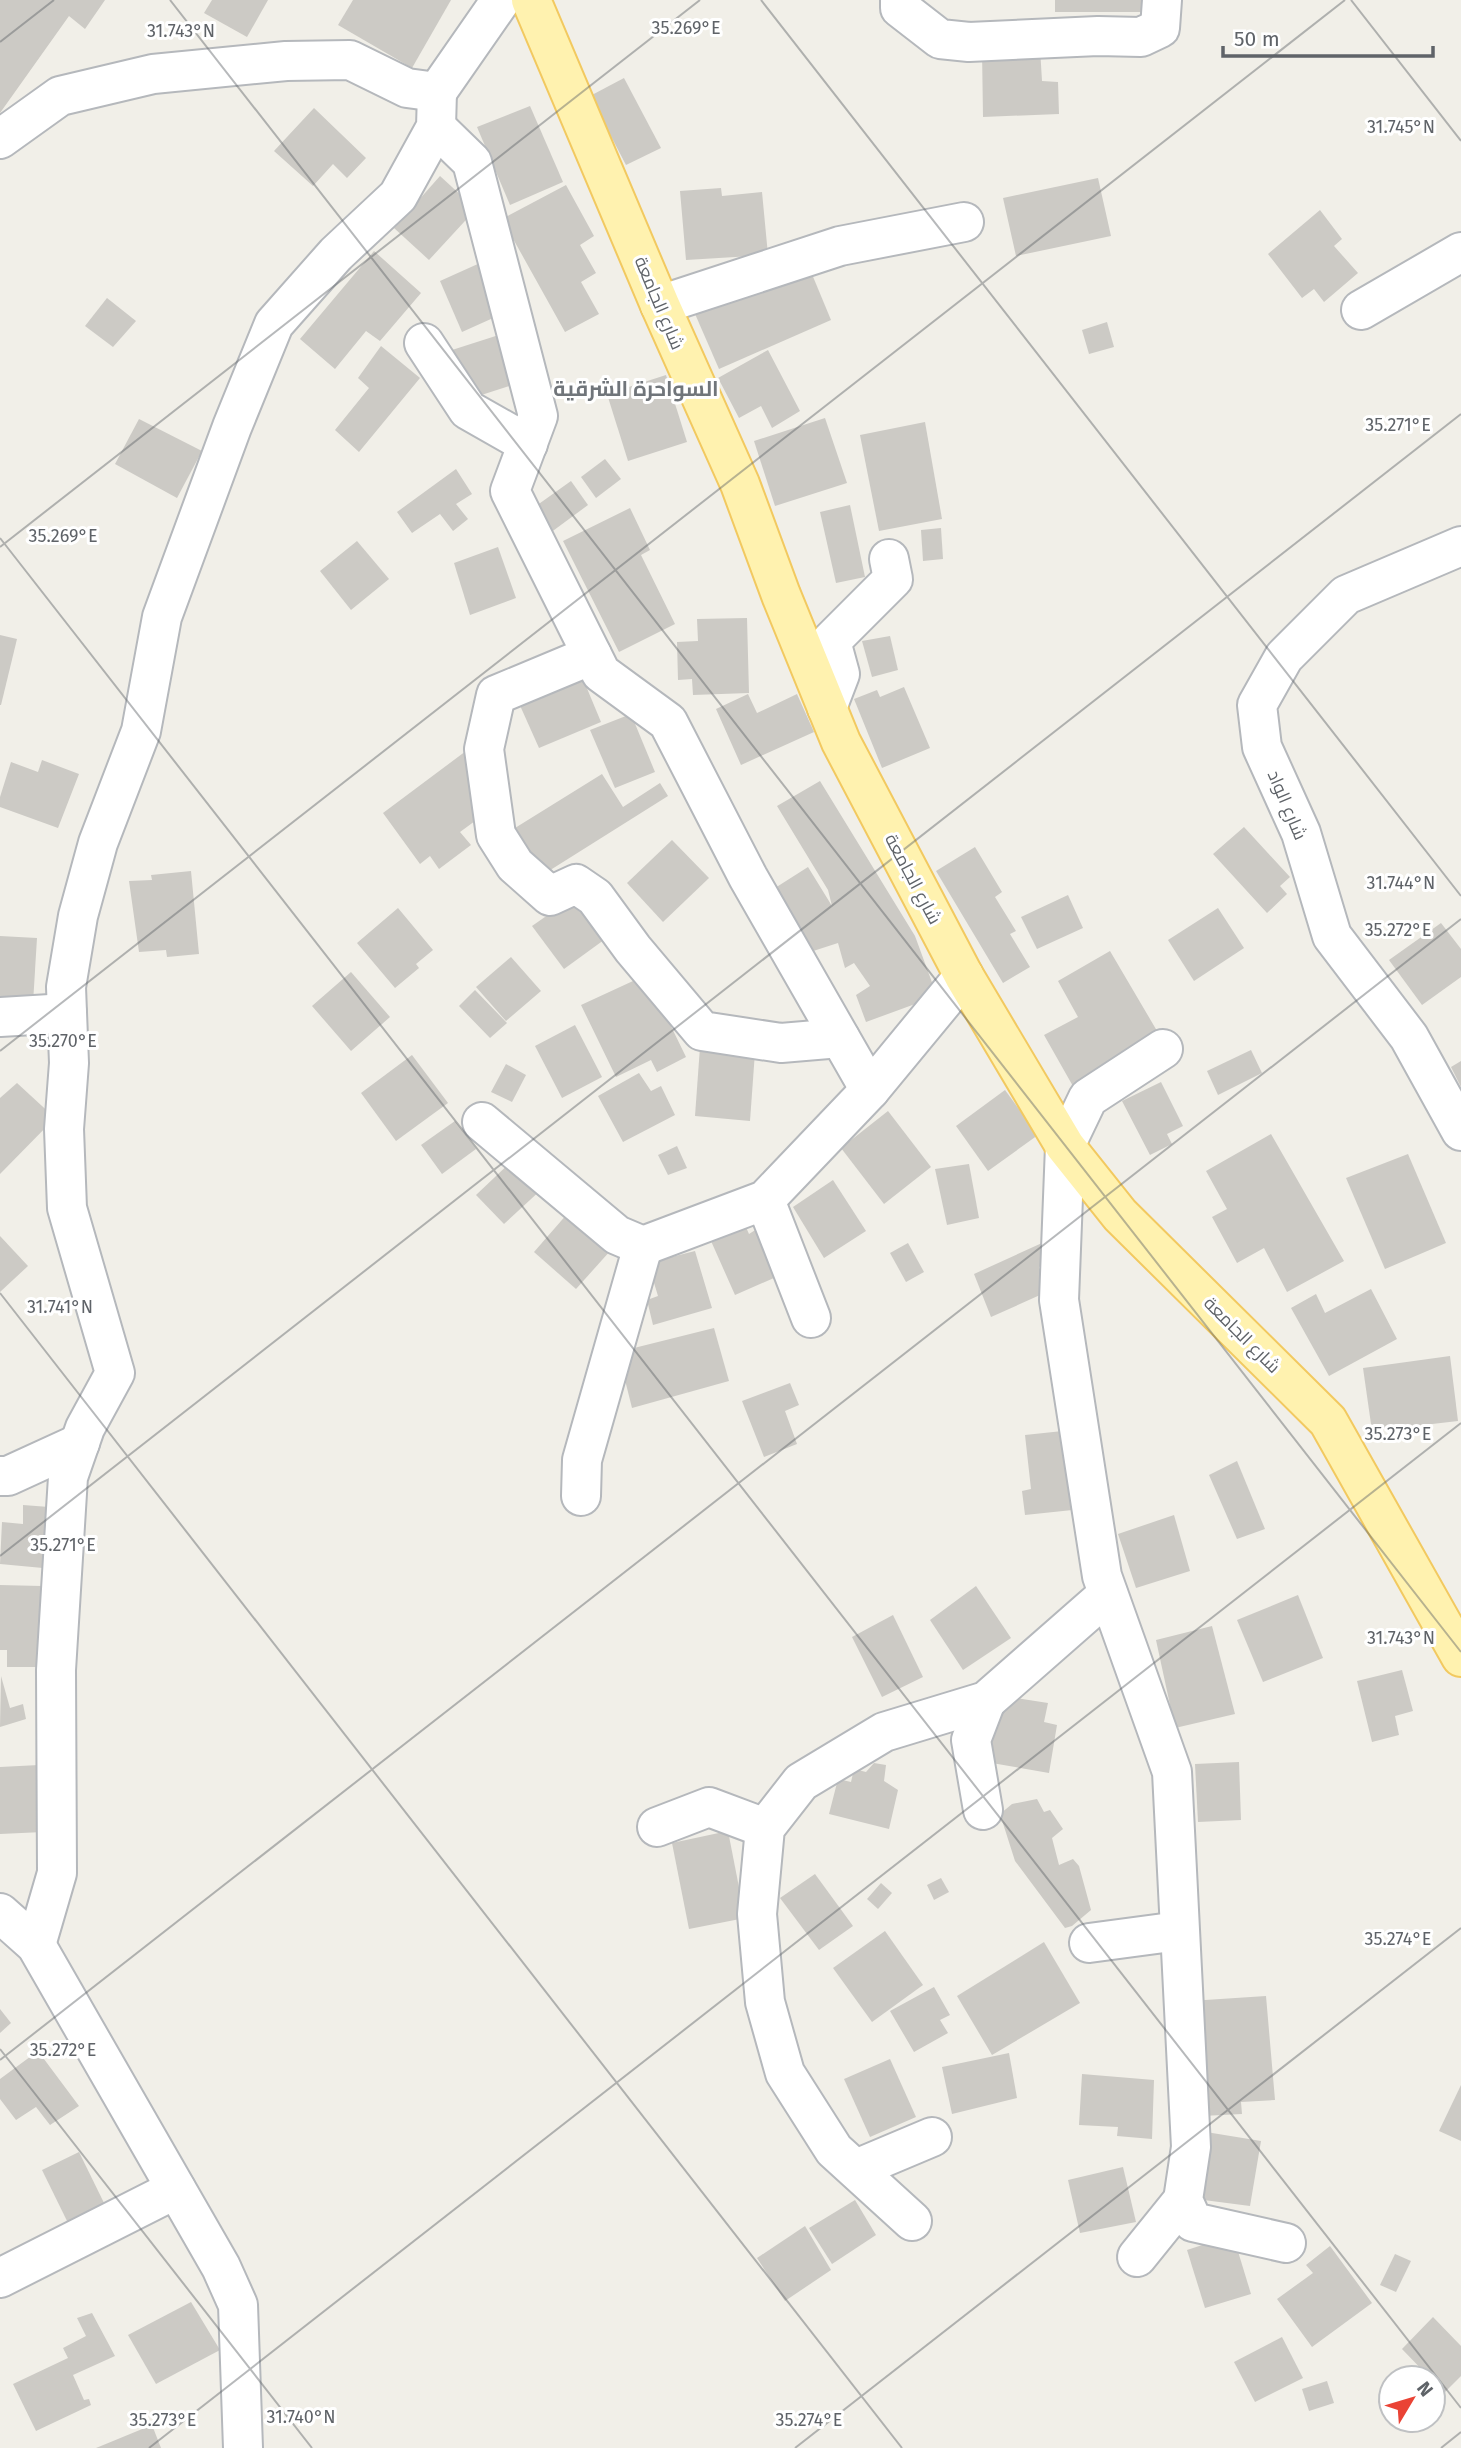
<svg xmlns="http://www.w3.org/2000/svg" width="1461" height="2448" viewBox="0 0 1461 2448" font-family="'Fira Sans',Cairo,sans-serif">
  <rect width="100%" height="100%" fill="#f1efe8"/>
  <g fill="#cccac5">
    <polygon points="0,0 105,0 85,29 69,16 0,113"/>
    <polygon points="212,0 268,0 247,37 204,13"/>
    <polygon points="353,0 451,0 412,68 338,25"/>
    <rect x="1055" y="0" width="86" height="12"/>
    <polygon points="1040,48 1042,81 1058,82 1059,114 983,117 982,50"/>
    <polygon points="624,78 661,148 626,165 590,96"/>
    <polygon points="530,106 563,182 510,205 477,127"/>
    <polygon points="314,108 366,158 347,178 333,164 313,186 274,151"/>
    <polygon points="440,176 476,209 429,260 394,228"/>
    <polygon points="1098,178 1111,236 1016,256 1003,198"/>
    <polygon points="566,185 594,236 580,245 596,273 581,282 599,314 565,332 502,219"/>
    <polygon points="721,188 722,196 762,192 768,255 686,260 680,191"/>
    <polygon points="1320,210 1342,239 1334,246 1358,273 1324,302 1314,289 1302,298 1268,254"/>
    <polygon points="374,251 421,293 380,341 366,331 335,369 300,339"/>
    <polygon points="480,263 502,314 462,332 440,281"/>
    <polygon points="809,267 831,320 719,369 692,307"/>
    <polygon points="107,298 136,321 113,347 85,326"/>
    <polygon points="1107,322 1114,347 1089,354 1082,330"/>
    <polygon points="505,333 522,382 469,399 452,350"/>
    <polygon points="381,346 420,378 359,452 335,430 369,388 358,378"/>
    <polygon points="768,350 800,411 772,428 761,406 739,418 718,378"/>
    <polygon points="666,375 687,442 628,461 607,394"/>
    <polygon points="825,418 847,483 775,506 754,441"/>
    <polygon points="139,419 202,451 177,498 115,464"/>
    <polygon points="925,422 942,519 879,531 860,435"/>
    <polygon points="605,459 621,479 596,498 581,477"/>
    <polygon points="456,469 472,494 456,504 468,519 453,531 440,514 412,533 397,512"/>
    <polygon points="571,481 588,505 546,536 529,511"/>
    <polygon points="850,505 865,577 836,583 820,512"/>
    <polygon points="630,508 650,550 641,555 675,624 619,652 563,541"/>
    <polygon points="941,528 943,559 923,561 921,530"/>
    <polygon points="357,541 389,579 351,610 320,571"/>
    <polygon points="498,547 516,598 470,615 454,563"/>
    <polygon points="747,618 749,693 693,695 692,679 678,680 677,642 698,641 697,619"/>
    <polygon points="0,635 17,639 1,705 0,705"/>
    <polygon points="890,636 898,670 872,677 862,641"/>
    <polygon points="581,674 601,722 539,748 518,701"/>
    <polygon points="904,687 930,748 882,768 854,699 877,690 880,697"/>
    <polygon points="748,694 757,713 797,694 814,732 741,765 716,709"/>
    <polygon points="631,714 655,772 615,788 590,730"/>
    <polygon points="466,751 490,810 460,832 471,845 439,869 430,856 420,864 383,813"/>
    <polygon points="42,760 79,774 58,828 0,807 0,797 11,762 38,772"/>
    <polygon points="602,774 623,807 660,783 668,796 544,874 515,828"/>
    <polygon points="820,781 915,936 937,996 866,1022 856,995 870,986 854,963 845,968 838,943 807,953 775,888 808,867 832,906 828,890 777,806"/>
    <polygon points="1244,827 1290,877 1280,886 1287,894 1267,913 1213,854"/>
    <polygon points="672,840 709,878 663,922 627,883"/>
    <polygon points="975,847 1002,892 995,897 1016,931 1010,934 1030,967 1003,983 936,871"/>
    <polygon points="191,871 199,954 167,957 166,950 139,952 129,881 152,880 151,875"/>
    <polygon points="578,894 608,937 564,969 532,926"/>
    <polygon points="1068,895 1083,928 1037,949 1021,917"/>
    <polygon points="398,908 433,950 416,964 419,968 395,988 357,943"/>
    <polygon points="1218,908 1244,948 1194,981 1168,940"/>
    <polygon points="1441,923 1461,949 1461,977 1422,1005 1389,960"/>
    <polygon points="0,936 37,938 33,1003 0,1002"/>
    <polygon points="1110,951 1160,1036 1074,1088 1044,1035 1078,1017 1058,981"/>
    <polygon points="511,957 541,991 506,1021 476,987"/>
    <polygon points="351,972 390,1017 351,1051 312,1006"/>
    <polygon points="646,975 686,1057 657,1072 651,1060 616,1077 581,1005"/>
    <polygon points="475,990 507,1023 490,1038 459,1006"/>
    <polygon points="575,1025 602,1077 562,1098 535,1046"/>
    <polygon points="700,1047 755,1052 750,1121 695,1116"/>
    <polygon points="1251,1050 1262,1073 1218,1095 1207,1071"/>
    <polygon points="412,1055 448,1103 396,1141 361,1093"/>
    <polygon points="1461,1061 1461,1087 1451,1067"/>
    <polygon points="506,1064 526,1075 512,1102 491,1092"/>
    <polygon points="639,1073 651,1091 661,1086 675,1115 623,1142 598,1096"/>
    <polygon points="1161,1082 1183,1126 1167,1134 1172,1144 1150,1155 1122,1101"/>
    <polygon points="17,1083 55,1118 0,1174 0,1098"/>
    <polygon points="1005,1090 1038,1135 988,1171 956,1126"/>
    <polygon points="888,1111 931,1167 884,1204 841,1148"/>
    <polygon points="455,1121 476,1149 442,1174 421,1145"/>
    <polygon points="1271,1134 1344,1261 1287,1292 1264,1248 1237,1263 1212,1217 1227,1209 1206,1171"/>
    <polygon points="677,1146 687,1168 668,1175 658,1155"/>
    <polygon points="1408,1154 1446,1243 1385,1269 1346,1178"/>
    <polygon points="515,1158 543,1188 504,1224 476,1195"/>
    <polygon points="969,1164 979,1218 947,1225 935,1169"/>
    <polygon points="833,1180 866,1231 824,1258 793,1207"/>
    <polygon points="568,1213 611,1250 576,1289 534,1252"/>
    <polygon points="745,1225 749,1234 760,1227 783,1274 735,1295 711,1241"/>
    <polygon points="0,1236 28,1266 0,1292"/>
    <polygon points="908,1243 924,1272 906,1282 890,1253"/>
    <polygon points="1042,1243 1050,1261 1039,1267 1049,1291 991,1317 974,1274"/>
    <polygon points="695,1251 712,1308 653,1325 647,1300 658,1296 648,1263"/>
    <polygon points="1371,1289 1397,1339 1329,1376 1291,1308 1316,1294 1325,1313"/>
    <polygon points="714,1328 729,1381 632,1408 618,1352"/>
    <polygon points="1450,1356 1458,1421 1372,1431 1363,1368"/>
    <polygon points="790,1383 799,1405 785,1411 797,1444 764,1457 742,1401"/>
    <polygon points="1072,1430 1082,1509 1025,1515 1022,1491 1031,1489 1025,1435"/>
    <polygon points="1237,1461 1265,1529 1237,1539 1209,1475"/>
    <polygon points="23,1505 49,1507 43,1568 0,1564 2,1522 23,1524"/>
    <polygon points="1174,1515 1190,1571 1136,1588 1118,1534"/>
    <polygon points="0,1585 41,1586 37,1667 7,1667 7,1650 0,1650"/>
    <polygon points="976,1586 1011,1638 963,1670 930,1620"/>
    <polygon points="1298,1595 1323,1658 1263,1682 1237,1620"/>
    <polygon points="893,1615 923,1677 882,1697 852,1637"/>
    <polygon points="1212,1626 1235,1714 1175,1728 1156,1640"/>
    <polygon points="1402,1670 1413,1711 1395,1716 1399,1735 1372,1742 1357,1681"/>
    <polygon points="1,1676 10,1708 23,1704 26,1719 0,1727"/>
    <polygon points="996,1695 1048,1703 1044,1722 1057,1725 1049,1773 986,1762"/>
    <polygon points="1239,1762 1241,1820 1198,1822 1195,1764"/>
    <polygon points="874,1763 886,1765 884,1781 898,1790 889,1829 829,1814 838,1779 851,1782 854,1769 866,1772"/>
    <polygon points="39,1765 43,1832 0,1834 0,1767"/>
    <polygon points="1037,1799 1044,1812 1050,1810 1063,1829 1052,1838 1059,1865 1073,1859 1079,1866 1091,1910 1072,1926 1065,1928 1015,1861 1000,1814 1012,1804"/>
    <polygon points="728,1831 745,1918 689,1929 672,1843"/>
    <polygon points="815,1874 853,1926 819,1950 780,1898"/>
    <polygon points="941,1878 949,1892 934,1900 927,1885"/>
    <polygon points="881,1883 892,1893 878,1909 867,1899"/>
    <polygon points="885,1931 923,1985 872,2022 833,1968"/>
    <polygon points="1044,1942 1080,2003 992,2055 957,1996"/>
    <polygon points="934,1987 950,2015 940,2020 948,2033 914,2052 890,2011"/>
    <polygon points="1266,1996 1275,2100 1241,2102 1242,2114 1202,2116 1190,2001"/>
    <polygon points="0,2009 11,2023 0,2033"/>
    <polygon points="38,2051 79,2106 50,2125 36,2107 16,2120 0,2099 0,2079"/>
    <polygon points="1009,2053 1017,2098 952,2114 942,2067"/>
    <polygon points="890,2059 916,2117 870,2137 844,2079"/>
    <polygon points="1082,2074 1154,2080 1152,2139 1117,2136 1118,2127 1079,2125"/>
    <polygon points="1461,2085 1461,2141 1439,2131"/>
    <polygon points="1206,2132 1261,2141 1250,2206 1196,2199"/>
    <polygon points="79,2152 106,2207 69,2225 42,2170"/>
    <polygon points="1123,2167 1136,2222 1080,2233 1068,2180"/>
    <polygon points="855,2200 876,2235 832,2264 809,2228"/>
    <polygon points="805,2226 831,2270 785,2301 757,2258"/>
    <polygon points="1233,2235 1251,2294 1205,2308 1187,2250"/>
    <polygon points="1330,2246 1372,2303 1312,2347 1277,2299 1313,2273 1306,2265"/>
    <polygon points="1395,2254 1411,2261 1396,2292 1380,2285"/>
    <polygon points="191,2302 220,2350 156,2384 128,2335"/>
    <polygon points="92,2313 115,2356 73,2375 84,2400 89,2399 91,2405 36,2431 13,2384 68,2358 63,2348 86,2336 77,2318"/>
    <polygon points="1433,2317 1461,2346 1461,2376 1444,2393 1433,2381 1433,2378 1430,2378 1402,2349"/>
    <polygon points="1282,2337 1303,2378 1255,2402 1234,2362"/>
    <polygon points="1327,2381 1334,2403 1309,2411 1302,2389"/>
    <polygon points="152,2425 161,2448 96,2448"/>
  </g>
  <g fill="none" stroke-linecap="round" stroke-linejoin="round">
    <defs>
      <g id="minor">
        <polyline points="900,0 900,8 940,39 969,42 1098,36 1141,37 1160,28 1162,0"/>
        <polyline points="436,127 472,162 538,416 510,491 601,673 668,722 748,877 870,1090"/>
        <polyline points="0,139 60,96 153,74 286,61 350,60 407,88 437,92 501,0"/>
        <polyline points="660,305 840,246 964,222"/>
        <polyline points="1361,310 1461,252"/>
        <polyline points="424,343 468,410 528,444"/>
        <polyline points="1461,546 1346,595 1284,657 1257,705 1262,747 1301,833 1332,936 1409,1037 1461,1131"/>
        <polyline points="592,655 496,695 484,749 496,835 515,865 550,896 576,884 595,897 633,949 702,1031 781,1043 840,1038"/>
        <polyline points="827,708 840,674 831,641 893,579 889,559"/>
        <polyline points="0,1017 67,1013"/>
        <polyline points="1163,1049 1088,1098 1065,1146 1059,1300 1102,1576 1172,1772 1191,2147 1183,2200 1193,2222 1286,2243"/>
        <polyline points="482,1122 617,1235 643,1246 765,1200 870,1090 964,976"/>
        <polyline points="765,1200 811,1318"/>
        <polyline points="0,1476 8,1476 80,1443"/>
        <polyline points="581,1496 582,1460 643,1246"/>
        <polyline points="983,1810 971,1740 986,1701"/>
        <polyline points="657,1827 709,1807 765,1828"/>
        <polyline points="0,1913 36,1945 221,2267 238,2305 243,2448"/>
        <polyline points="1089,1943 1179,1931"/>
        <polyline points="36,1945 57,1873 56,1670 68,1477 85,1428 115,1373 67,1208 64,1129 69,1063 66,987 78,916 98,843 141,731 162,617 232,427 274,324 336,254 398,196 436,127 437,92"/>
        <polyline points="856,2169 932,2137"/>
        <polyline points="912,2221 834,2150 785,2073 765,2002 757,1914 765,1828 801,1782 884,1732 986,1701 1108,1594"/>
        <polyline points="1137,2257 1183,2200"/>
        <polyline points="0,2278 176,2189"/>
      </g>
      <polyline id="major" points="531,0 660,305 740,484 781,595 841,742 964,976 1065,1146 1120,1215 1328,1421 1461,1657"/>
    </defs>
    <use href="#minor" stroke="#b5b8bc" stroke-width="42"/>
    <use href="#major" stroke="#f2c960" stroke-width="42"/>
    <use href="#minor" stroke="#fff" stroke-width="38"/>
    <use href="#major" stroke="#fff2af" stroke-width="38"/>
  </g>
  <path fill="none" stroke="#5f6368" stroke-width="2" stroke-opacity="0.45" d="M170 0 1461 1652M761 0 1461 896M1351 0 1461 141M0 42 54 0M0 538 1461 2408M0 547 700 0M0 1051 1345 0M0 1293 902 2448M0 1556 1461 414M0 2049 312 2448M0 2060 1461 919M149 2448 1461 1423M795 2448 1461 1928M1441 2448 1461 2432"/>
  <g text-anchor="middle" dominant-baseline="central" stroke-width="6" stroke-linejoin="round" paint-order="stroke">
    <g font-size="18" fill="#5f6368" stroke="#fff">
      <text transform="translate(659 303) rotate(67)">شارع الجامعة</text>
      <text transform="translate(1287 805) rotate(67)">شارع الواد</text>
      <text transform="translate(913 879) rotate(62)">شارع الجامعة</text>
      <text transform="translate(1242 1335) rotate(45)">شارع الجامعة</text>
    </g>
    <g font-size="21" font-weight="bold" fill="#70757a" stroke="#fff">
      <text x="636" y="389">السواحرة الشرقية</text>
    </g>
  </g>
  <g font-size="18" text-anchor="middle" fill="#5f6368" stroke="#fff" stroke-width="6" stroke-linejoin="round" paint-order="stroke">
    <text x="686" y="34">35.269°E</text>
    <text x="181" y="37">31.743°N</text>
    <text x="1401" y="133">31.745°N</text>
    <text x="1398" y="431">35.271°E</text>
    <text x="63" y="542">35.269°E</text>
    <text x="1401" y="889">31.744°N</text>
    <text x="1398" y="936">35.272°E</text>
    <text x="63" y="1047">35.270°E</text>
    <text x="60" y="1313">31.741°N</text>
    <text x="1398" y="1440">35.273°E</text>
    <text x="63" y="1551">35.271°E</text>
    <text x="1401" y="1644">31.743°N</text>
    <text x="1398" y="1945">35.274°E</text>
    <text x="63" y="2056">35.272°E</text>
    <text x="301" y="2423">31.740°N</text>
    <text x="163" y="2426">35.273°E</text>
    <text x="809" y="2426">35.274°E</text>
  </g>
  <g transform="translate(1412 2399) rotate(52)"><circle r="33" fill="#ffffff" stroke="#bfc1c3" stroke-width="2"/>
  <path d="M0-5L12 26L0 18L-12 26Z" fill="#ea4335"/>
  <text y="-10" font-size="19" font-weight="bold" text-anchor="middle" fill="#5f6368">N</text>
  </g>
  <path d="M1223 46v10h210v-10" fill="none" stroke="#5f6368" stroke-width="3.5"/>
  <text x="1234" y="46" font-size="21" fill="#5f6368" stroke="#ffffff" stroke-width="5" paint-order="stroke">50 m</text>
</svg>
